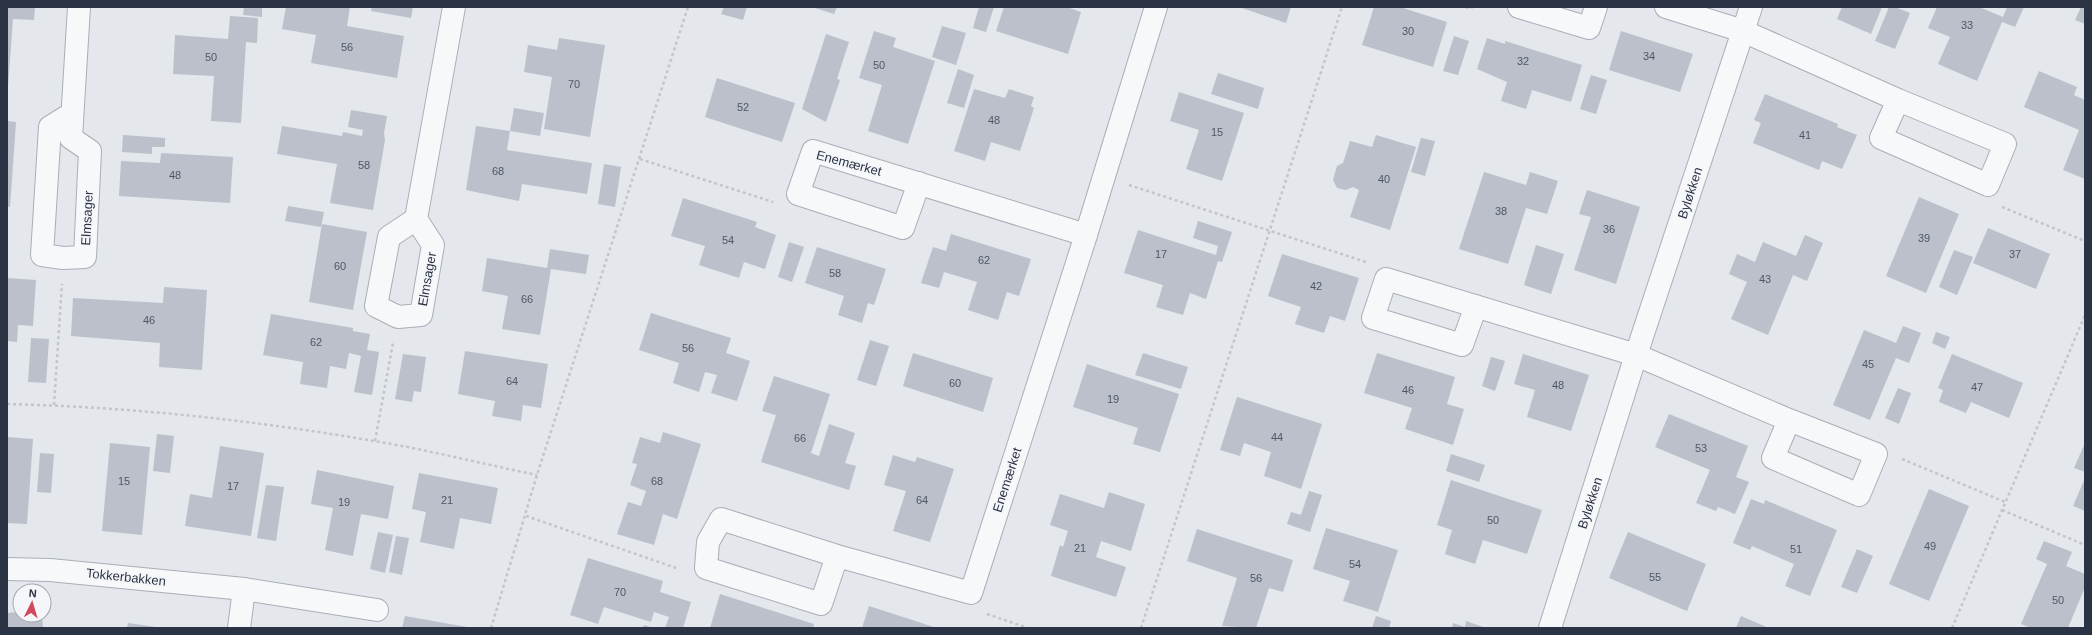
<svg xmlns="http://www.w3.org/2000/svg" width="2092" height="635" viewBox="0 0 2092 635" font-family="Helvetica,sans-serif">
  <rect width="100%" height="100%" fill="#e4e7ec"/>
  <g fill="#bbc0ca">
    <polygon points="7,7 35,7 34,20 13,19 8,87"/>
    <polygon points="244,7 262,7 262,17 243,15"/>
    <polygon points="286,7 350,7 347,26 404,36 397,78 311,63 316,35 282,29"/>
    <polygon points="372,7 413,7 411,18 371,11"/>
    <polygon points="724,7 747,7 743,20 721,14"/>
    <polygon points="812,7 837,7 834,14"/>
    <polygon points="979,7 994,7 986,32 973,28"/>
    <polygon points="1004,7 1067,7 1081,12 1068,54 996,31"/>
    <polygon points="1239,7 1291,7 1286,23"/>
    <polygon points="1374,7 1400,7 1447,22 1433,67 1362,45"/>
    <polygon points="1842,7 1882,7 1871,34 1837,19"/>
    <polygon points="1889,7 1895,7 1910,13 1895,49 1875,41"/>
    <polygon points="1937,7 1979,7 2003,17 2007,7 2024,7 2015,27 2002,22 1977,81 1938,64 1950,37 1928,28"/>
    <polygon points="2081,7 2085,7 2085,24 2075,20"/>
    <polygon points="230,16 258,18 257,43 246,42 241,123 211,121 214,76 173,74 175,35 228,39"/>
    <polygon points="942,26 966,33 956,65 932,57"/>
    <polygon points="874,31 896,38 893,47 935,61 908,144 868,131 882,85 859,78"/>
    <polygon points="1621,31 1693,54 1680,92 1609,70"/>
    <polygon points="826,34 849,42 837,79 840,80 826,122 802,109"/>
    <polygon points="1454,36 1469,41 1458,75 1443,71"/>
    <polygon points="559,38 605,45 590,137 544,129 552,77 524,72 528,45 557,50"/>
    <polygon points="1487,38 1505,44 1505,41 1582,65 1571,102 1532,90 1526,109 1501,101 1507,82 1477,69"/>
    <polygon points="958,69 974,75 964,108 947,103"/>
    <polygon points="2039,71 2077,87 2074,95 2085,100 2085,179 2063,170 2079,130 2024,107"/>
    <polygon points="1218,73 1264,88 1258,109 1211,94"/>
    <polygon points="1591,75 1607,80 1596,114 1580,109"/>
    <polygon points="717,78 795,103 782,142 705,117"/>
    <polygon points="974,89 1005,98 1009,89 1034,97 1031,106 1034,108 1020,151 991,142 985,161 954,151"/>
    <polygon points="1179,92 1244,113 1222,181 1186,169 1199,130 1170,121"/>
    <polygon points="1765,94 1838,124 1837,127 1857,135 1842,169 1822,161 1819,170 1753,143 1761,123 1754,120"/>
    <polygon points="514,108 544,113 540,136 510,131"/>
    <polygon points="351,110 387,116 384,133 385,140 373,210 330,203 337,164 277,154 282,126 342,136 343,132 362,136 363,130 348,127"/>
    <polygon points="7,121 16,122 10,207 7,206"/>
    <polygon points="476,126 510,131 507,150 592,163 587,194 522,184 519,201 466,190"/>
    <polygon points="123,135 165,138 165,147 152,147 152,154 122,152"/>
    <polygon points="1376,135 1416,147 1390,230 1350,217 1359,190 1353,187 1346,190 1337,188 1333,180 1337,166 1343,163 1350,141 1372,147"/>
    <polygon points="1421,138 1435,141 1425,176 1411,172"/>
    <polygon points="161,153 233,157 230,203 119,196 121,161 160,163"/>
    <polygon points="604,164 621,167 615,207 598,204"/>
    <polygon points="1484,172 1526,185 1530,172 1558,181 1547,214 1526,208 1508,264 1459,249"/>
    <polygon points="1587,190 1640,207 1616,284 1574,270 1591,217 1579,214"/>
    <polygon points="1919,197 1959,214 1926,293 1886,276"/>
    <polygon points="683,198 757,222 755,227 776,235 765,269 744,262 739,278 699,265 705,246 671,236"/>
    <polygon points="288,206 324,212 321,227 285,221"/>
    <polygon points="1198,221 1232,232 1222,262 1218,261 1206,299 1190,293 1183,315 1156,307 1163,285 1124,273 1138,230 1216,255 1218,246 1193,238"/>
    <polygon points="322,224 367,232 353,310 309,302"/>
    <polygon points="1988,228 2050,254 2036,289 1973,263"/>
    <polygon points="951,234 1031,259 1019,296 1007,292 998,320 968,310 977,282 944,272 939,288 921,283 933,247 946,251"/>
    <polygon points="1805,235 1823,243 1807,281 1793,275 1768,335 1731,319 1747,282 1729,274 1737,254 1755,262 1763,242 1796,256"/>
    <polygon points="789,242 804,247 792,282 778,277"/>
    <polygon points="1536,245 1564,254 1551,294 1524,285"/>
    <polygon points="817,247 886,269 874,305 868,303 862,323 838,315 844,296 805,283"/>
    <polygon points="550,249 589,255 586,274 551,269 540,335 502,329 508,296 482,291 487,258 547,268"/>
    <polygon points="1954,250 1973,257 1957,295 1939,287"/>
    <polygon points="1282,254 1359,278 1345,321 1330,316 1324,333 1295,324 1301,307 1268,296"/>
    <polygon points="7,278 36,280 33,326 18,325 17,342 7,341"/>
    <polygon points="164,287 207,290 202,370 159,367 160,343 71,336 73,298 163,303"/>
    <polygon points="651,313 731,338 726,353 750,361 737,401 711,393 717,375 705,372 699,392 673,383 679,363 639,350"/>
    <polygon points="271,314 353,328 353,331 370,334 367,350 379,352 372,395 354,392 361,356 349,353 346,369 330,366 327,388 300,384 303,362 263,355"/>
    <polygon points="1903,326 1921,333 1909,363 1896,358 1870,420 1833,405 1864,330 1896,343"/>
    <polygon points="1936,332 1950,337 1945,349 1932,343"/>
    <polygon points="31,338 49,339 46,383 28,382"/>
    <polygon points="870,340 889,346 876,386 857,380"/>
    <polygon points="465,351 548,364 541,408 523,405 521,421 492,416 495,401 458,394"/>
    <polygon points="913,353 993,378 983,412 903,386"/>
    <polygon points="1143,353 1188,367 1181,389 1135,375"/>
    <polygon points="1377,353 1455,377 1447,404 1464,409 1453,445 1405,429 1412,408 1364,393"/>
    <polygon points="403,354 426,357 421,392 414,391 412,402 395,399"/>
    <polygon points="1523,354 1589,375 1571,431 1527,417 1535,390 1514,384"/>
    <polygon points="1952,354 2023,383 2009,418 1971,402 1966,413 1939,402 1943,390 1938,388"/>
    <polygon points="1491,357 1505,361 1495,391 1482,386"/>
    <polygon points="1087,364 1179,394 1160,452 1133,444 1138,428 1073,407"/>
    <polygon points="774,376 830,394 811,453 819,456 829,424 855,433 845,463 856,466 849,490 761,462 776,415 762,411"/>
    <polygon points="1898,388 1911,393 1899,424 1885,418"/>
    <polygon points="1237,397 1322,424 1301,489 1264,476 1271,452 1244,443 1240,456 1220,450"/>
    <polygon points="1669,414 1748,446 1736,477 1749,482 1735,514 1718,507 1716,511 1696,503 1710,470 1655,447"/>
    <polygon points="663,432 701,444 677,519 663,514 654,545 617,534 628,502 641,506 646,491 630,485 637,464 632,463 640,437 660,443"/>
    <polygon points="157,434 174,436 170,473 153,471"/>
    <polygon points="7,437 33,439 27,524 7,523"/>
    <polygon points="110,443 150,447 142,535 102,531"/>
    <polygon points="2085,443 2085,472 2074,468"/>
    <polygon points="220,446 264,453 251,536 185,526 190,494 212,498"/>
    <polygon points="40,453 54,454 51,493 37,492"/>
    <polygon points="1451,454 1485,465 1479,482 1446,471"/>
    <polygon points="893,455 915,462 917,457 954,469 930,542 893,531 906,491 884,485"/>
    <polygon points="317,470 394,486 388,519 361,514 353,556 325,550 333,508 311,504"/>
    <polygon points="419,473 498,488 491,524 460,518 454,549 420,542 426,512 412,509"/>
    <polygon points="2085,478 2085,511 2073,506"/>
    <polygon points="1451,480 1542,510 1527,554 1483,540 1475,564 1445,554 1452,530 1437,525"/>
    <polygon points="266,485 284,487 276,541 257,538"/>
    <polygon points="1929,489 1969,506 1929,601 1889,584"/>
    <polygon points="1309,491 1322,495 1310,532 1287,524 1291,512 1301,515"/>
    <polygon points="1109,492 1145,504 1131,551 1101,541 1096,557 1126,567 1116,597 1051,576 1060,545 1063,547 1068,531 1050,525 1060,494 1104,508"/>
    <polygon points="1751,499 1764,504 1765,500 1837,530 1810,596 1785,586 1794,564 1752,546 1750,550 1733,543"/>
    <polygon points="1326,528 1398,550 1378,612 1343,601 1350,581 1313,569"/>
    <polygon points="1197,529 1293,560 1283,592 1269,588 1256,628 1222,626 1237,578 1187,561"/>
    <polygon points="378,532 393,535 385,573 370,569"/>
    <polygon points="1628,532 1706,564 1687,611 1609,578"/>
    <polygon points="396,536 409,538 402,575 389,572"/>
    <polygon points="2044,541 2072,552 2066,566 2085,574 2085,587 2068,628 2031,628 2021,624 2047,564 2036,559"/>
    <polygon points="1857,549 1873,556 1857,593 1841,587"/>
    <polygon points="588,558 663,581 660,592 691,602 683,628 665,628 669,617 654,612 651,622 604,607 598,624 570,615"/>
    <polygon points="720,594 814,624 813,628 710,628"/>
    <polygon points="869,606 937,628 862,628"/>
    <polygon points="20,612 20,615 42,615 43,628 7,628 7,613"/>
    <polygon points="405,616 467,627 466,628 402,628"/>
    <polygon points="1376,616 1391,621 1389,628 1372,628"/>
    <polygon points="1741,616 1769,628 1736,628"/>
    <polygon points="1466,621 1486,628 1452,628 1453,623 1465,627"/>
    <polygon points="128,623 156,627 155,628 127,628"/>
    <polygon points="644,625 654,628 643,628"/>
  </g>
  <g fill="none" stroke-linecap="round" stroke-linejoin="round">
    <defs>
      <g id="street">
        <polyline points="1519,7 1589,28 1596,7"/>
        <polyline points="1666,7 1743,31 1898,100 2005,144 1988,185 1881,138 1898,100"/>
        <polyline points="71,114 50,127 42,255 63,258 85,257 90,151 71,138 79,7"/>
        <polyline points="919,183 903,228 798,194 813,151 1086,235"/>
        <polyline points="416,219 389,237 376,306 398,317 421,315 433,245 416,219 454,7"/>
        <polyline points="1476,306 1462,345 1373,318 1386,279 1636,355 1789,420 1876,454 1859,495 1773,458 1789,420"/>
        <polyline points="837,556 821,604 706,568 708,542 721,519 837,556 971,593 1086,235 1156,7"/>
        <polyline points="7,569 50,570 244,589 377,610"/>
        <polyline points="239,628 244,589"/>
        <polyline points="1550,628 1636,355 1751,7"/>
      </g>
    </defs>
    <use href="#street" stroke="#a9aeb7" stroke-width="24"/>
    <g stroke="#c2c5cb" stroke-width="2.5" stroke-dasharray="3 3" stroke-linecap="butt">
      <polyline points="1466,7 1471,9 1472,7"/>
      <polyline points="640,159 773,202"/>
      <polyline points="1129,185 1366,262"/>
      <polyline points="2002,207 2085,241"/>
      <path d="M7 404C131 407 252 420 374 441 429 450 483 464 537 475"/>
      <polyline points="54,405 62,284"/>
      <polyline points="375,441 393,343"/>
      <polyline points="1902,459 2005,502"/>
      <polyline points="2002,510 2085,545"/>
      <polyline points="526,516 679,569"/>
      <polyline points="987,614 1028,628"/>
      <polyline points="491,628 537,475 688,7"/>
      <polyline points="1141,628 1342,7"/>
      <polyline points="1952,628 2085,315"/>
    </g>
    <use href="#street" stroke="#f7f8fa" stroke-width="22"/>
  </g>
  <g text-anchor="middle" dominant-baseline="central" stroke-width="3" stroke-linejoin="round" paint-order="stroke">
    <g font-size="11" fill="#4f5766">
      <text x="1967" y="25">33</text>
      <text x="1408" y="31">30</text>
      <text x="347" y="47">56</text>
      <text x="1649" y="56">34</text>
      <text x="211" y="57">50</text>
      <text x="1523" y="61">32</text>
      <text x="879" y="65">50</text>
      <text x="574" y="84">70</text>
      <text x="743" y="107">52</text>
      <text x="994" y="120">48</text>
      <text x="1217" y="132">15</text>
      <text x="1805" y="135">41</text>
      <text x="364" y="165">58</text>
      <text x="498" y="171">68</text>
      <text x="175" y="175">48</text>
      <text x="1384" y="179">40</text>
      <text x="1501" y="211">38</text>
      <text x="1609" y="229">36</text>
      <text x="1924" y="238">39</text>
      <text x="728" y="240">54</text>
      <text x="1161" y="254">17</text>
      <text x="2015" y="254">37</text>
      <text x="984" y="260">62</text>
      <text x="340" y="266">60</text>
      <text x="835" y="273">58</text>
      <text x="1765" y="279">43</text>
      <text x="1316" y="286">42</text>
      <text x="527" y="299">66</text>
      <text x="149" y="320">46</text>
      <text x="316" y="342">62</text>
      <text x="688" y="348">56</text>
      <text x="1868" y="364">45</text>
      <text x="512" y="381">64</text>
      <text x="955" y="383">60</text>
      <text x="1558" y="385">48</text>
      <text x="1977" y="387">47</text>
      <text x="1408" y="390">46</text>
      <text x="1113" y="399">19</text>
      <text x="1277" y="437">44</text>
      <text x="800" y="438">66</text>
      <text x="1701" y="448">53</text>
      <text x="124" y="481">15</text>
      <text x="657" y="481">68</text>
      <text x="233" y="486">17</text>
      <text x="447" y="500">21</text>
      <text x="922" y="500">64</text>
      <text x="344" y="502">19</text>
      <text x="1493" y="520">50</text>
      <text x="1930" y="546">49</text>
      <text x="1080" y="548">21</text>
      <text x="1796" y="549">51</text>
      <text x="1355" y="564">54</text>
      <text x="1655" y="577">55</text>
      <text x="1256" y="578">56</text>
      <text x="620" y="592">70</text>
      <text x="2058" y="600">50</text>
    </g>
    <g font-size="13" fill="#2b3445" stroke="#f4f6f9">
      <text transform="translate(849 163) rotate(15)">Enemærket</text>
      <text transform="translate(1690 193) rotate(-72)">Byløkken</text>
      <text transform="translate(87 218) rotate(-87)">Elmsager</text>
      <text transform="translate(427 279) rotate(-80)">Elmsager</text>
      <text transform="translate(1007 480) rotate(-72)">Enemærket</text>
      <text transform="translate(1590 503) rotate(-72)">Byløkken</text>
      <text transform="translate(126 577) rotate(6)">Tokkerbakken</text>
    </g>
  </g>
  <rect width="2092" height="635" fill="none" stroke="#2b3445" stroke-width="16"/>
  <g transform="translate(32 603) rotate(5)"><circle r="19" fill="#f4f6f9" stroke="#a4a8b1"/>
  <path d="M0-3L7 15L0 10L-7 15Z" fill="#d1495b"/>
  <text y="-6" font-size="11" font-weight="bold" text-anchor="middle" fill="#2b3445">N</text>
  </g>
</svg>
